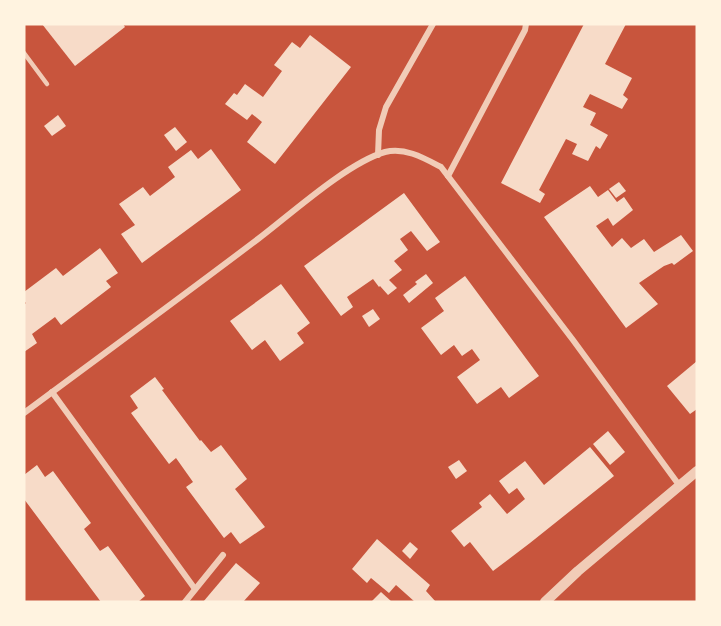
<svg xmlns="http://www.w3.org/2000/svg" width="721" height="626" viewBox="0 0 721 626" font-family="Georgia,serif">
  <rect width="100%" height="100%" fill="#c8553d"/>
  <g fill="#f7dbc8">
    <polygon points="42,24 123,24 125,27 75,66"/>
    <polygon points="584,24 626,24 605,64 632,78 623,95 628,99 622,109 590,94 583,107 596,113 590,125 608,135 600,149 596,146 588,161 572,154 577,144 566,139 539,190 545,194 540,203 501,183"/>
    <polygon points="310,35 351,67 275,164 247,142 262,122 252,114 247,120 225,104 234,93 237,95 245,84 263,97 282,71 274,65 292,42 300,48"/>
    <polygon points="58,115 66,126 52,136 44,126"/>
    <polygon points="175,127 187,142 176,151 164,135"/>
    <polygon points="211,149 241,190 142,263 121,234 135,225 119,204 143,187 150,196 175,177 168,167 191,150 198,159"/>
    <polygon points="619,182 626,191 616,198 609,189"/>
    <polygon points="590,186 598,197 608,190 617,202 624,197 633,210 613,226 608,218 596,226 612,247 622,238 631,248 644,239 654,252 681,235 693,251 674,265 672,263 664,266 639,283 658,304 626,328 544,217"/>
    <polygon points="404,193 440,242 427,251 411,231 400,239 408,250 394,261 402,270 389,280 397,288 388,295 380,286 379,287 373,279 347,297 353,307 341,316 304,266"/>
    <polygon points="100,248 118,273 106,281 111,287 61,325 55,317 32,334 37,343 24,352 24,305 26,303 24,301 24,292 56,268 63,276"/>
    <polygon points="426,274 433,283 409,303 403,295 417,284 415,282"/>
    <polygon points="465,276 539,376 509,398 501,387 477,404 457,377 480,360 472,349 462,356 454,345 441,355 421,328 444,311 435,298"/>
    <polygon points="281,284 310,323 297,333 304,343 280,361 265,340 252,350 230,321"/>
    <polygon points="373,309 380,319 369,327 362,316"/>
    <polygon points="697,361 697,409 690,414 667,386"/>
    <polygon points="155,377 164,389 162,390 200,441 201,440 211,452 221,445 247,479 235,489 265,527 240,544 231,532 224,538 186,487 193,482 176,458 169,464 131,413 138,408 130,396"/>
    <polygon points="608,431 625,452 610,465 593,444"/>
    <polygon points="590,447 614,476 530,543 493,571 470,542 464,547 451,531 482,507 479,503 490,494 507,514 525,499 517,488 509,494 499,481 525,461 544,485"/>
    <polygon points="459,460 467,471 456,479 448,467"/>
    <polygon points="37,465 45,477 53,471 91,523 84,529 100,551 108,546 145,596 138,602 101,602 24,499 24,475"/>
    <polygon points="377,539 430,585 426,591 436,602 415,602 396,585 389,593 371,578 367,583 352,569"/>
    <polygon points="410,542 418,549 410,559 402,551"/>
    <polygon points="236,563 260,583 243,602 203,602"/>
    <polygon points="381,592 392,602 371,602"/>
  </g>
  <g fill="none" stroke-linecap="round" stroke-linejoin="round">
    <polyline stroke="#f1ccb7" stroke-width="4.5" points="24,53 47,84"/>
    <g stroke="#f1ccb7" stroke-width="6">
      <polyline points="378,155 379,130 386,107 433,24"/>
      <polyline points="448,176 525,30 526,24"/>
      <polyline points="52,392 195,589"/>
      <path d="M24 413C102 355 180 298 258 239 291 214 347 163 385 152 405 147 424 158 441 167L573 340 679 485"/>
      <polyline points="185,602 223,555"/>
    </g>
    <polyline stroke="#f1ccb7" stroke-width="10" points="545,602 578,571 697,471"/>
  </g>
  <rect width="721" height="626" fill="none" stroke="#fff3e0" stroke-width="51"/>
</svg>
